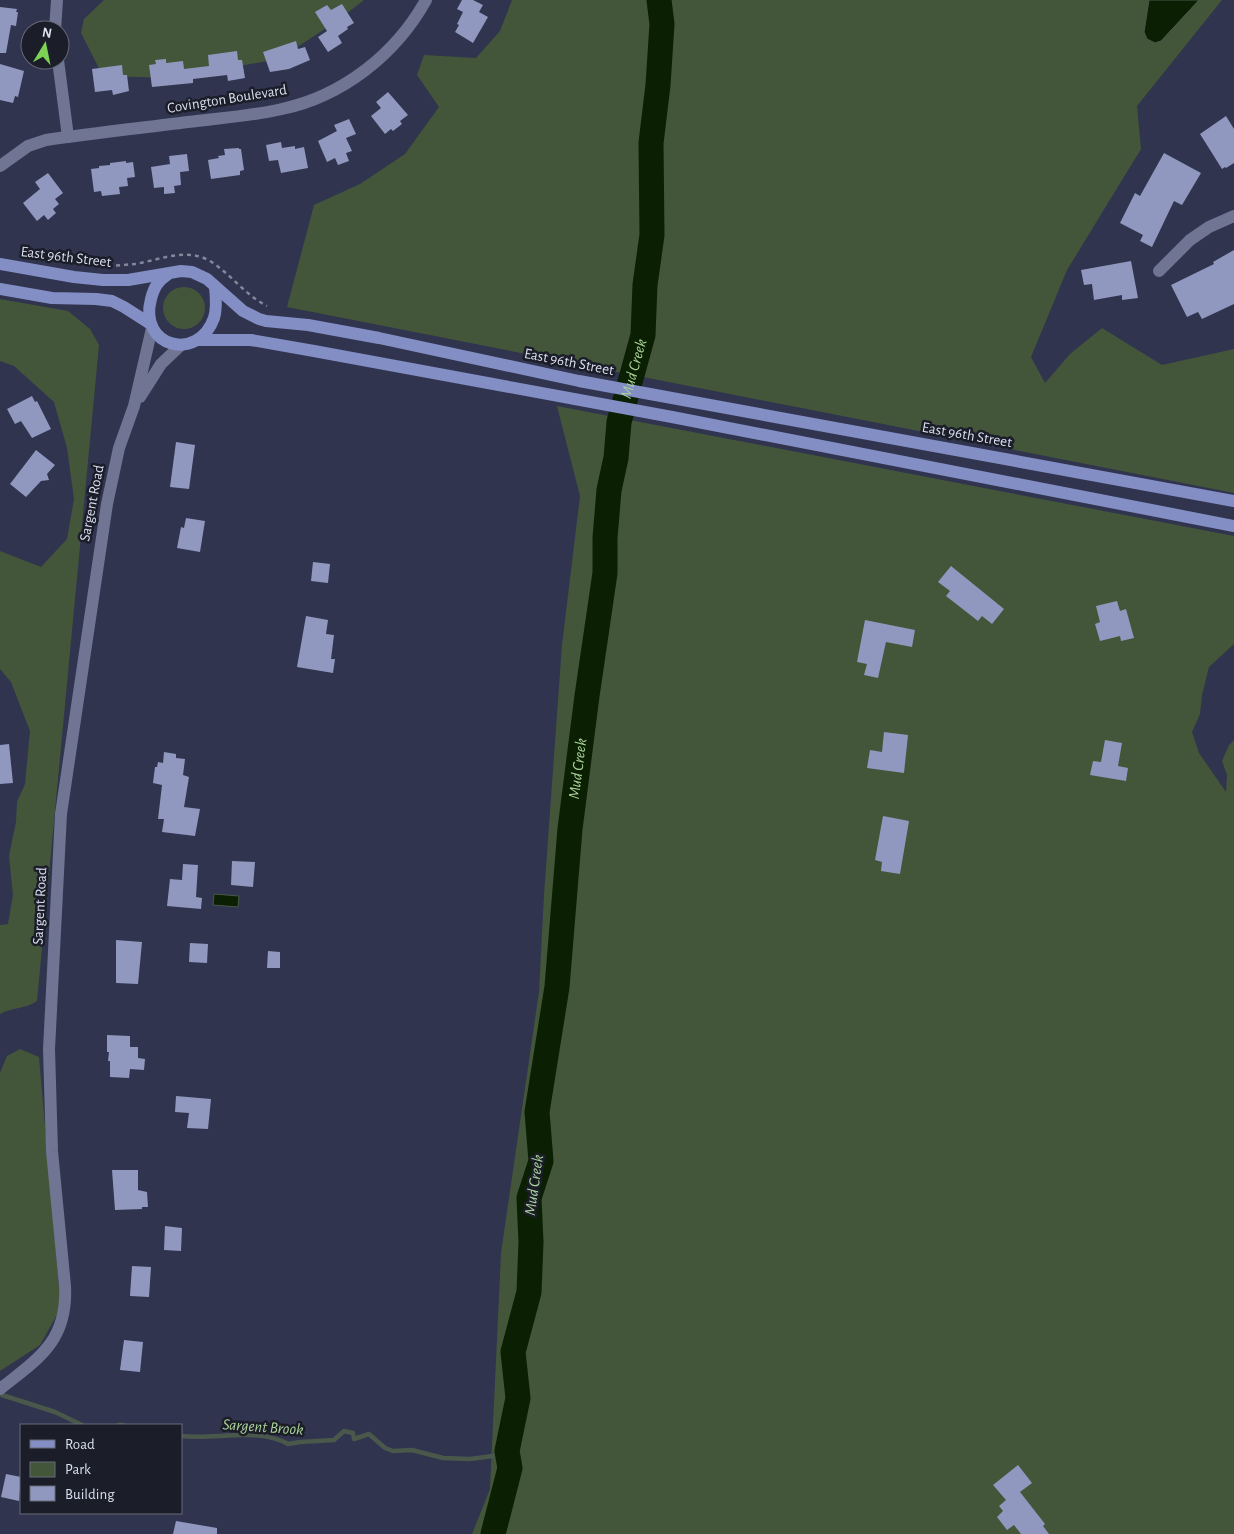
<svg xmlns="http://www.w3.org/2000/svg" width="1234" height="1534" viewBox="0 0 1234 1534" font-family="'Alegreya Sans',sans-serif">
  <rect width="100%" height="100%" fill="#30344e"/>
  <g fill="#43563a">
    <polygon points="104,0 364,0 337,21 279,59 172,78 103,76 81,33 84,19"/>
    <polygon points="512,0 1222,0 1137,106 1141,149 1067,270 1031,357 1045,383 1070,354 1102,328 1162,365 1234,349 1234,493 287,307 314,205 360,184 405,154 439,107 417,75 424,55 476,58 500,31"/>
    <circle cx="184" cy="308" r="21"/>
    <path d="M0 299 68 311 90 329 99 345 37 1001C26 1009 12 1007 0 1014V925L8 924 13 895 9 856 16 822 17 802 25 784 30 731 11 682 0 669V551L41 567 67 539 74 499 67 448 54 402 14 366 0 361Z"/>
    <polygon points="557,406 1234,536 1234,644 1209,667 1202,695 1200,714 1192,732 1199,753 1226,792 1227,775 1222,761 1229,745 1234,740 1234,1534 472,1534 490,1489 501,1253 539,992 544,895 562,645 580,496"/>
    <polygon points="20,1049 39,1057 60,1299 59,1311 40,1345 0,1371 0,1073 7,1056"/>
  </g>
  <g fill="#0b1f03" stroke="#49584a">
    <polygon points="1149,0 1199,0 1161,41 1155,43 1147,39 1144,32"/>
    <polygon points="214,894 239,896 238,907 213,905"/>
  </g>
  <g fill="none" stroke-linecap="round" stroke-linejoin="round">
    <g stroke="#49584a" stroke-width="4.5">
      <polyline points="2,1395 55,1412 82,1425"/>
      <polyline points="118,1425 123,1425"/>
      <path d="M181 1436C216 1440 257 1427 288 1444L300 1442 334 1440 344 1431 353 1433 354 1439 369 1434 385 1448 393 1451 412 1450 443 1458 470 1459 493 1456 508 1457"/>
    </g>
    <path stroke="#0b1f03" stroke-width="25" id="s1" d="M493 1534 510 1468 507 1451 518 1398 513 1352 529 1292 531 1242 529 1198 541 1161 537 1112 557 987 570 829 587 696 605 573V538L609 490 616 458 619 422 643 335 645 285 652 235 651 143 658 85 662 24 659 0"/>
  </g>
  <g fill="#9098bf">
    <polygon points="462,0 473,0 483,5 479,12 488,17 473,43 455,32 459,25 457,24 463,12 457,9"/>
    <polygon points="342,4 354,23 347,27 348,29 338,36 342,43 328,52 318,37 327,31 315,12 327,5 331,10"/>
    <polygon points="0,7 17,9 16,12 18,12 16,26 11,25 6,53 0,53"/>
    <polygon points="296,41 298,49 305,47 310,60 289,69 270,72 263,52"/>
    <polygon points="237,51 238,60 242,60 245,78 228,81 227,75 193,79 193,83 152,87 149,65 156,64 155,60 166,59 166,63 183,61 184,69 209,66 208,55"/>
    <polygon points="0,64 24,71 18,97 15,96 13,103 0,100"/>
    <polygon points="122,65 123,75 127,75 129,91 113,95 112,90 95,92 92,69"/>
    <polygon points="388,92 408,115 400,121 402,124 393,131 391,129 385,134 371,116 381,108 376,102"/>
    <polygon points="1226,116 1234,129 1234,163 1226,168 1225,167 1222,169 1200,134"/>
    <polygon points="349,119 356,134 346,138 352,151 346,153 349,161 338,165 335,158 327,162 318,141 337,131 334,125"/>
    <polygon points="281,142 282,148 295,146 295,149 304,147 308,168 281,173 278,160 269,161 266,145"/>
    <polygon points="239,148 239,149 241,149 244,170 240,171 240,175 211,179 208,160 219,158 218,156 225,155 224,149"/>
    <polygon points="1164,153 1201,173 1182,205 1174,201 1152,247 1140,241 1143,235 1120,223 1135,193 1140,196"/>
    <polygon points="187,154 189,171 180,172 181,185 174,186 175,193 164,194 164,187 154,188 151,167 170,164 169,156"/>
    <polygon points="126,161 126,163 133,162 135,177 127,178 128,186 119,187 120,194 102,196 101,191 94,192 91,169 99,168 99,166 110,165 110,163"/>
    <polygon points="48,173 63,193 55,199 59,204 53,209 56,213 48,220 44,215 37,221 23,203 40,189 35,182"/>
    <polygon points="1234,250 1234,304 1202,319 1198,312 1187,317 1171,285 1214,264 1213,262"/>
    <polygon points="1131,261 1138,298 1122,300 1122,295 1094,300 1092,284 1084,285 1081,270"/>
    <polygon points="32,396 35,402 37,401 51,429 32,438 21,421 15,424 7,409"/>
    <polygon points="176,442 195,445 189,489 170,487"/>
    <polygon points="36,450 55,465 47,474 49,480 41,481 26,497 10,484"/>
    <polygon points="186,518 205,521 200,552 177,548 181,527 184,528"/>
    <polygon points="313,562 330,564 328,583 311,581"/>
    <polygon points="951,566 1004,609 992,624 982,616 978,621 946,596 950,591 938,582"/>
    <polygon points="1117,601 1120,611 1126,609 1134,638 1121,641 1120,636 1100,641 1095,624 1100,622 1096,606"/>
    <polygon points="306,616 328,620 326,634 334,635 331,659 335,659 333,673 297,667"/>
    <polygon points="865,620 915,630 912,647 886,642 878,678 864,675 867,664 857,662"/>
    <polygon points="884,732 908,735 904,773 867,768 870,750 882,752"/>
    <polygon points="1105,740 1122,743 1118,766 1128,768 1126,781 1090,775 1093,761 1101,762"/>
    <polygon points="9,744 13,783 0,784 0,745"/>
    <polygon points="164,752 176,754 176,758 185,759 183,775 189,777 184,807 200,809 195,836 162,832 164,819 158,819 162,785 153,783 155,767 157,767 158,762 163,763"/>
    <polygon points="883,816 909,821 900,874 881,871 882,862 875,860"/>
    <polygon points="232,861 255,862 253,887 231,885"/>
    <polygon points="183,864 198,865 196,897 202,898 201,909 167,906 170,879 182,880"/>
    <polygon points="116,940 142,942 138,984 116,983"/>
    <polygon points="190,943 208,944 207,963 189,962"/>
    <polygon points="268,951 280,952 280,968 267,968"/>
    <polygon points="107,1035 130,1036 130,1047 138,1047 138,1058 145,1059 144,1070 130,1069 129,1078 110,1077 110,1061 108,1061 109,1052 107,1052"/>
    <polygon points="176,1096 211,1099 208,1129 187,1128 189,1113 175,1112"/>
    <polygon points="112,1170 138,1170 138,1190 147,1192 148,1207 142,1207 142,1209 115,1210"/>
    <polygon points="165,1226 182,1228 181,1251 164,1250"/>
    <polygon points="132,1266 151,1267 149,1297 130,1296"/>
    <polygon points="124,1340 143,1342 140,1372 120,1370"/>
    <polygon points="1018,1465 1032,1483 1020,1492 1045,1524 1043,1526 1049,1534 1021,1534 1014,1525 1007,1530 997,1517 1003,1511 999,1506 1006,1500 993,1485"/>
    <polygon points="6,1474 21,1477 19,1501 1,1497"/>
    <polygon points="176,1521 217,1528 217,1534 173,1534"/>
  </g>
  <g fill="none" stroke-linecap="round" stroke-linejoin="round">
    <path stroke="#83879c" stroke-width="2.5" stroke-dasharray="4 4" stroke-linecap="butt" d="M100 266C112 266 124 265 135 264 160 260 186 247 210 261 231 274 245 295 267 306"/>
    <g stroke="#6f7593" stroke-width="12">
      <polyline points="55,30 57,0"/>
      <polyline points="58,60 68,137"/>
      <path d="M0 166 28 146 46 140C93 133 141 128 188 122 220 118 252 116 282 109 343 96 396 54 426 0"/>
      <polyline points="1159,271 1190,240 1209,227 1234,216"/>
      <polyline points="140,397 161,364 181,345"/>
      <path d="M0 1389C38 1359 68 1341 65 1286L52 1151 49 1049 61 814 107 504 119 448 134 406 152 328"/>
    </g>
    <g stroke="#838ec4" stroke-width="12">
      <polyline points="0,264 74,277 103,280 128,280 181,271 192,272 207,279 243,311 259,319 266,321 308,325 379,338 579,381 1234,501"/>
      <path d="M168 274C158 281 154 287 151 299 138 347 198 363 214 318 217 309 216 297 215 287"/>
      <polyline points="0,289 52,298 96,299 112,301 124,307 149,323"/>
      <polyline points="198,340 251,340 314,351 672,417 1234,526"/>
    </g>
  </g>
  <g text-anchor="middle" dominant-baseline="central" stroke-width="5" stroke-linejoin="round" paint-order="stroke">
    <g font-size="15" fill="#dadeef" stroke="#1b1d29">
      <text transform="translate(227 99) rotate(-9)">Covington Boulevard</text>
      <text transform="translate(66 257) rotate(7)">East 96th Street</text>
      <text transform="translate(569 362) rotate(11)">East 96th Street</text>
      <text transform="translate(967 435) rotate(10)">East 96th Street</text>
      <text transform="translate(92 503) rotate(-79)">Sargent Road</text>
      <text transform="translate(40 906) rotate(-87)">Sargent Road</text>
    </g>
    <g font-size="16" font-style="italic" fill="#aad299" stroke="#1b1d29">
      <text stroke="none"><textPath href="#s1" startOffset="1181">Mud Creek</textPath></text>
      <text stroke="none"><textPath href="#s1" startOffset="776">Mud Creek</textPath></text>
      <text transform="translate(534 1185) rotate(-82)">Mud Creek</text>
      <text transform="translate(263 1427) rotate(4)">Sargent Brook</text>
    </g>
  </g>
  <rect x="20" y="1424" width="162" height="90" fill="#1b1d29" stroke="#676a78"/>
  <rect x="30" y="1440" width="25" height="8" fill="#838ec4" stroke="#676a78"/>
  <text x="65" y="1449" font-size="15" fill="#dadeef">Road</text>
  <rect x="30" y="1462" width="25" height="15" fill="#43563a" stroke="#676a78"/>
  <text x="65" y="1474" font-size="15" fill="#dadeef">Park</text>
  <rect x="30" y="1486" width="25" height="15" fill="#9098bf" stroke="#676a78"/>
  <text x="65" y="1499" font-size="15" fill="#dadeef">Building</text>
  <g transform="translate(45 45) rotate(10)"><circle r="24" fill="#1b1d29" stroke="#676a78"/>
  <path d="M0-4L9 19L0 12L-9 19Z" fill="#7dd154"/>
  <text y="-8" font-size="14" font-weight="bold" text-anchor="middle" fill="#dadeef">N</text>
  </g>
</svg>
